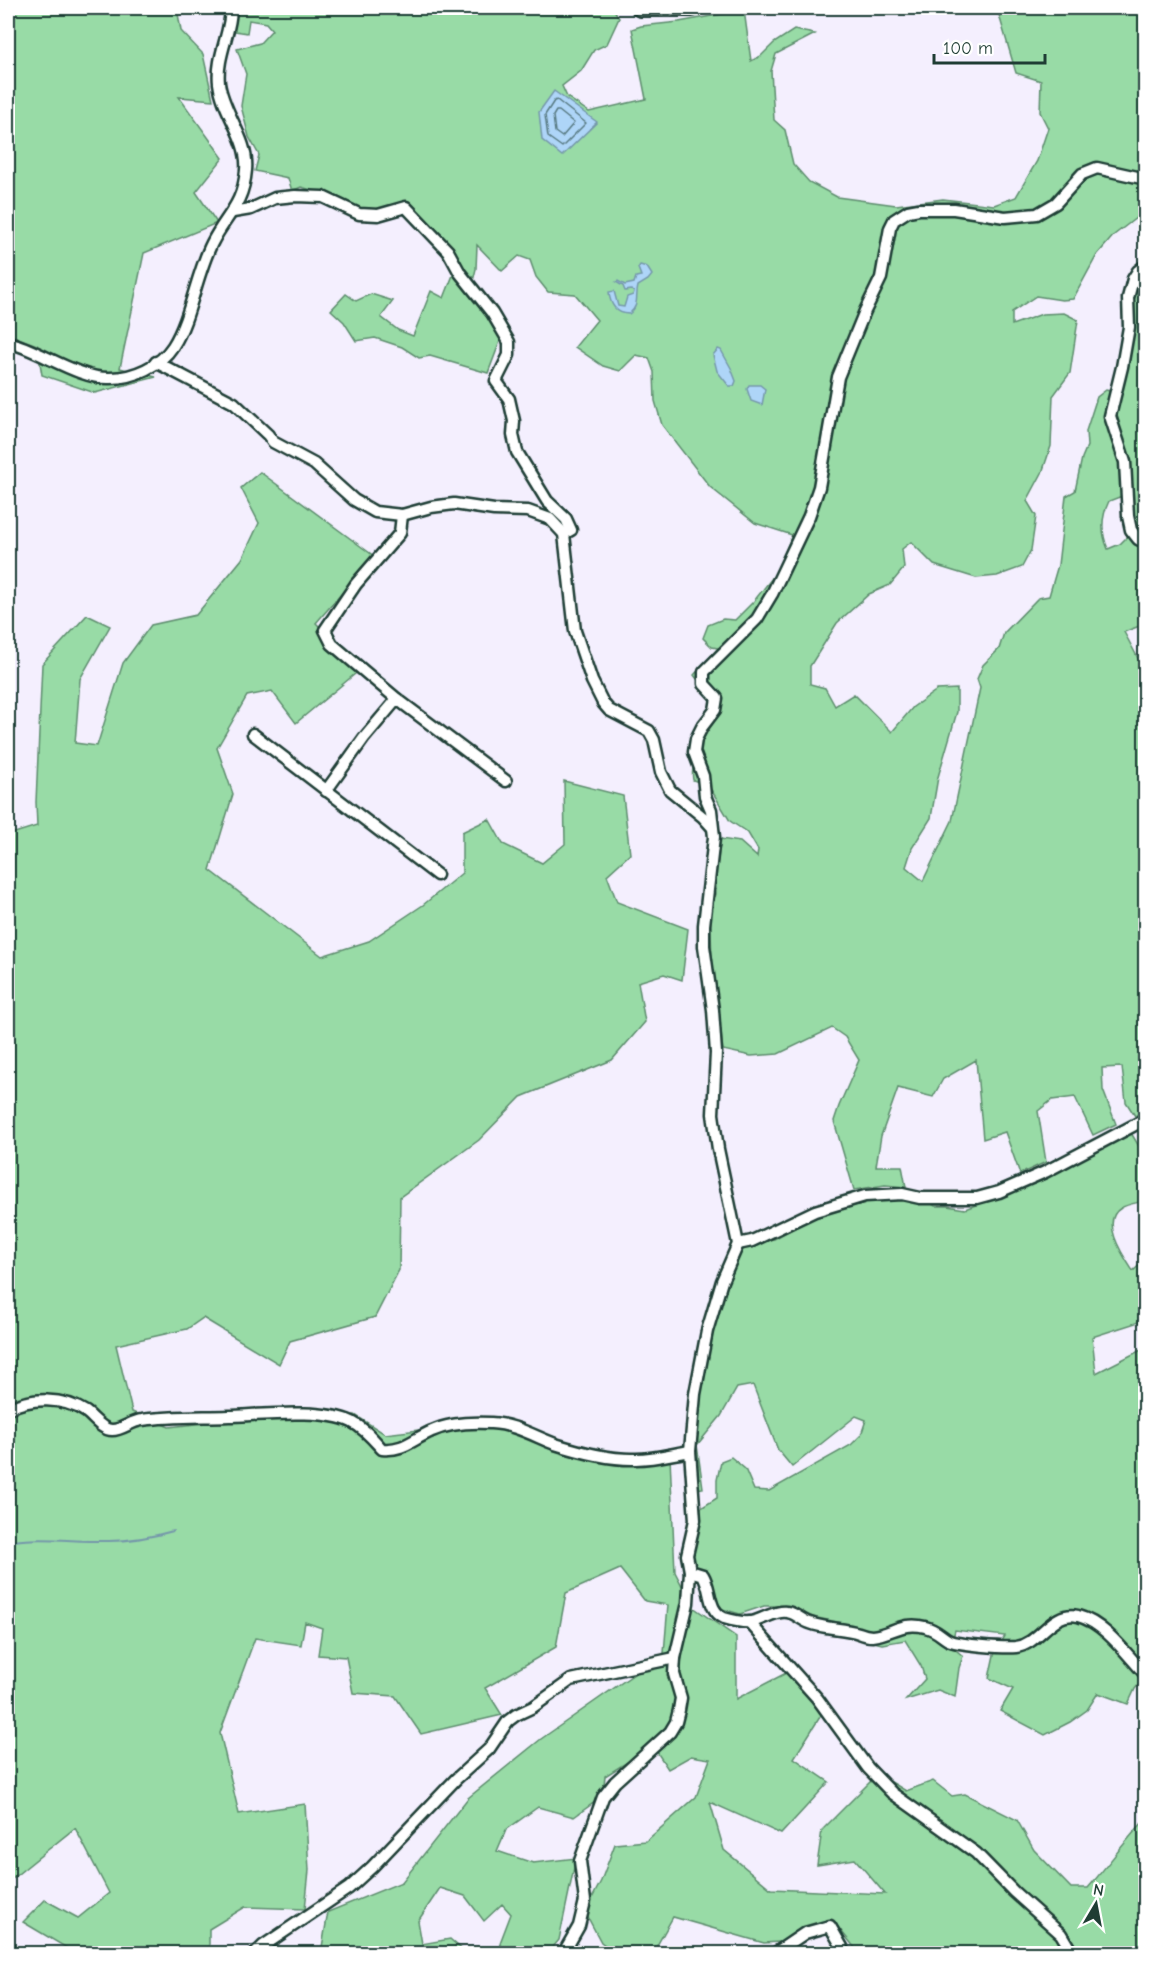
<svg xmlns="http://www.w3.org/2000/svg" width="1153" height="1961" viewBox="0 0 1153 1961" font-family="'Comic Neue',sans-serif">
  <rect width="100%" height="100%" fill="#f4effe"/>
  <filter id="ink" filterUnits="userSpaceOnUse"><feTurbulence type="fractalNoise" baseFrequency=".0167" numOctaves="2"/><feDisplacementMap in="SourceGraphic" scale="12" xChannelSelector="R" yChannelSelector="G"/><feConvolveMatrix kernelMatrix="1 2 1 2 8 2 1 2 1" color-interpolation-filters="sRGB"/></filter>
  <g filter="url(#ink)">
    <g fill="#98dba6" stroke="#5c8c6d" stroke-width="1.5">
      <polygon points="8,8 177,8 181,31 203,54 213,100 179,97 223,158 196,192 217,223 144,253 120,368 156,377 95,393 42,375 37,345 8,334"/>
      <path d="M228 8H613L619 18 607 44 594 50 581 71 562 86 567 97 589 112 646 99 632 29 641 26 679 22 744 10 751 61 761 56 774 43 794 30 815 34 776 54 771 71 774 120 785 130 793 164 809 182 837 197 896 205 943 199 994 205 1016 197 1037 161 1048 128 1040 112 1041 81 1016 73 997 8H1145V211L1114 235 1097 255 1073 299 1062 300 1036 296 1012 312V325L1042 314 1064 313 1078 320 1070 373 1053 396 1051 446 1042 473 1027 501 1036 516 1031 550 1022 567 997 576 976 578 934 565 911 542 902 549 904 568 890 585 869 594 837 623 810 666V684L825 688 835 706 854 694 892 732 913 707 937 690 957 689V712L938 777 931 818 912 848 906 867 923 881 952 821 980 688 977 679 983 665 999 649 1004 633 1038 598 1049 596 1058 565 1066 496 1075 491 1082 458 1087 446 1086 431 1097 397 1106 390 1114 392 1134 293 1145 279V541L1135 532 1122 496 1109 501C1101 517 1101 533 1108 549L1120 544 1128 536 1145 549V624L1124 632 1140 662 1146 665 1145 1111 1135 1116 1126 1102 1122 1067 1102 1068 1103 1090 1116 1124 1093 1135 1075 1097 1052 1100 1038 1111 1046 1162 1020 1174 1005 1132 983 1139 976 1060 943 1079 933 1097 898 1088 881 1136 876 1166H902L906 1187 885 1185 854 1190 834 1121 839 1106 859 1060 845 1037 832 1028 778 1054 751 1056 723 1050 712 961 711 932 710 913 716 894V872L721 839 740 842 757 857 758 850 748 833 730 821 709 786 693 780C689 754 708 732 721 711L694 675 718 648 712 647 703 638 708 625 723 619 735 620 754 601 776 573 792 535 755 523 710 487 662 425 655 401 654 372 649 358 636 355 620 371 603 366 575 347 597 320 575 294 548 292 536 277 530 260 519 256 502 271 477 245 476 269 470 293 487 312 502 336 488 373 430 356 419 358 402 347 375 338 356 341 344 322 331 310 346 294 356 301 371 294 393 301 381 317 398 330 413 336 431 291 444 298 453 275V262L412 207 361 212 323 193 301 187 292 191 288 178 255 171 259 155 249 137 241 106 246 74 237 49 260 43 272 30 266 23 249 20 247 33 229 30Z"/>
      <path d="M260 472 374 556 316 623 361 669 296 723 272 691 247 696 217 748 233 794 210 870 322 956 369 941 423 905 462 873V832L489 819 503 844 542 863 565 844 564 781 623 796 630 854 607 875 617 902 688 929 682 980 664 974 638 982 645 1022 612 1060 521 1097 479 1140 400 1197 399 1270 375 1317 290 1341 279 1364 203 1318 187 1329 116 1345 132 1412 169 1427 260 1417 355 1415 385 1434 478 1423 553 1446 670 1457 675 1572 693 1607 736 1637V1699L790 1671 825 1709 794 1758 829 1782 781 1834 710 1802 724 1850 771 1889 885 1894 855 1859 817 1865 822 1830 878 1774 906 1791 933 1781 952 1796 965 1794 1017 1820 1034 1850 1071 1888H1088C1108 1865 1124 1842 1145 1820V1953H859L833 1921 794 1941 764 1943 673 1917 655 1949 654 1953H615L601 1942 585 1912 601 1881 615 1844 646 1841 696 1797 710 1759 691 1756 668 1769 653 1746 605 1776 603 1796 574 1817 538 1807 506 1830 497 1851 533 1863 576 1858 559 1940 548 1953H505L500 1943 511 1914 502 1904 484 1921 465 1896 440 1888 418 1921 422 1944 450 1939 466 1953H321L328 1912 402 1882 468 1798 541 1739 664 1653 668 1605 645 1601 620 1569 566 1593 556 1647 485 1688 502 1715 421 1734 395 1696 353 1693 346 1657 318 1655 322 1628 305 1622 301 1645 255 1638 220 1733 239 1814 305 1804 309 1870 305 1909 245 1907 209 1929V1953H61L67 1948 23 1922 45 1900 78 1918 109 1893 75 1828 8 1882V835L37 826 36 802 42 664 87 615 110 626 80 679 75 743 97 746 123 663 151 625 196 615 242 559 259 523 241 488Z"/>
      <path d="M1128 1128 1145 1156V1164L1142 1171 1144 1201C1137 1203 1127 1204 1121 1208 1099 1221 1124 1257 1133 1271L1145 1260V1320L1092 1337 1096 1373 1145 1348V1677L1135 1689 1128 1704 1098 1693 1087 1710 1070 1722 1045 1735 1000 1711 1013 1689 989 1678 994 1655 1005 1636 955 1630 951 1646 963 1656 959 1668 955 1697 938 1690 906 1700 925 1679 921 1666 905 1640 882 1644 858 1638 842 1623 803 1615 779 1606H764L740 1614 719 1608 705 1574 688 1560 690 1546 701 1508 717 1498V1480L721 1461 731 1457 745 1469 754 1490 769 1491 851 1445 861 1435 866 1420 856 1416 792 1467 778 1450 753 1385 737 1388 721 1416 697 1445 703 1488 691 1490 686 1444 706 1370 707 1342 703 1330 705 1318 737 1255 744 1247 761 1241 774 1239 817 1215 841 1205 881 1197 923 1199 935 1206H947L965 1209 1041 1181Z"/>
    </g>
    <g fill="#aed5f8" stroke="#7598aa" stroke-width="1.5">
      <polygon points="554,91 597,122 562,156 542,140 539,112"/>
      <path d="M640 265 647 267 652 275 648 280 638 286C635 297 640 305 629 314 616 314 610 304 609 292L614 291 618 306 624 307 627 297 633 295 634 292 631 290 625 291 623 286 616 282 618 281 625 285 634 283 636 277 641 276 638 268Z"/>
      <polygon points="718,349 721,350 731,368 736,381 734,386 729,386 717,371 713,355"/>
      <polygon points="749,385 760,385 765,389 762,405 751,401 747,389"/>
    </g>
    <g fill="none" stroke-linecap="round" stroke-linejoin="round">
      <g stroke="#587a82" stroke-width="1.5">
        <polygon points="557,100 586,123 562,147 548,137 545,115 554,101"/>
        <polygon points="556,111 559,111 574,123 562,137 555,132 553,116"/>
      </g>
      <path stroke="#7598aa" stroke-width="2" d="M8 1542C41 1536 75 1542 109 1541 131 1541 152 1537 173 1531"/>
      <defs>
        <g id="minor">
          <polyline points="233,212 251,209 275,198 295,196 323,197 359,214 378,215 406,207 448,251 460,273 492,313 509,342 509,355 496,381 509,399 514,421 513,435 517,452 547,501 566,519 571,530 564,534"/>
          <polyline points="1146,265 1138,271 1133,279 1128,298 1129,327 1122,367 1110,416 1125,462 1128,516 1131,530 1138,539 1146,543"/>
          <path d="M8 342C40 350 78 379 110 378 134 378 160 366 173 346 191 318 196 274 212 243 226 215 243 206 246 170 249 140 223 113 219 83 216 57 231 33 231 8"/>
          <polyline points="156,362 234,403 268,435 273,442 314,464 354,500 375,512 402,515 431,507 454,504 494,510 528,511 550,519 564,534 575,631 592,681 603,703 609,710 649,731 654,740 661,772 670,790 703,817 712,827"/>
          <polyline points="402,515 400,533 356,584 325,630 332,644 397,699 506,781"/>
          <polyline points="253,734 437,875"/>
          <polyline points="326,791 364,738 397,699"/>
          <polyline points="738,1244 752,1241 815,1211 865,1196 902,1194 920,1198 977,1198 999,1192 1045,1172 1146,1119"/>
          <path d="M8 1409C31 1397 63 1397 86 1412 94 1418 102 1430 112 1430 123 1430 131 1421 142 1420 170 1416 200 1417 229 1416 262 1415 322 1408 352 1422 364 1428 373 1439 382 1449 404 1451 413 1439 432 1431 449 1423 472 1422 491 1423 514 1424 534 1436 555 1444 580 1452 610 1460 636 1459 654 1459 672 1454 690 1451"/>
          <path d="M690 1571 703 1575C712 1590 707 1610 724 1618 731 1620 744 1623 751 1622 763 1620 778 1608 791 1613 797 1615 803 1621 810 1623 826 1629 843 1628 859 1633 864 1635 868 1636 872 1636 892 1634 902 1621 925 1627 935 1629 940 1635 948 1640 957 1645 1005 1648 1016 1647 1040 1644 1051 1610 1078 1616 1105 1623 1127 1655 1146 1675"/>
          <polyline points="749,1622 817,1698 868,1768 892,1793 976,1853 1014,1892 1061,1934 1073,1954"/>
          <polyline points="255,1954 263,1946 349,1888 372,1867 456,1779 489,1749 508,1721 516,1715 533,1707 571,1680 675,1658"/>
          <polyline points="563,1954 579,1926 585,1901 580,1861 603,1797 615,1782 670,1732 676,1722 679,1710 681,1698 674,1674 675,1658 688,1603 690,1571 687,1555 695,1520 690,1451 695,1394 707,1331 722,1281 738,1244 718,1149 713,1114 716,1053 713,1010 704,946 704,925 714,837 711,810 705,796 703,776 694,752 696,739 702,727 715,710 717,698 704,684 704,672 757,619 772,594 809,516 819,487 838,377 865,311 881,278 890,228 894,220 908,211 919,209 954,209 1005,217 1037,214 1056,203 1082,174 1097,168 1146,179"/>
          <polyline points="774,1954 805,1933 830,1926 846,1954"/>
        </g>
        <polyline id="highway" points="640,8 692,8"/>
      </defs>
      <use href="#minor" stroke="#1f3d34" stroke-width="15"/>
      <use href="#highway" stroke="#1f3d34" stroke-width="20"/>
      <use href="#minor" stroke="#fff" stroke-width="10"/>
      <use href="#highway" stroke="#fff" stroke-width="15"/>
    </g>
  </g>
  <rect width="1153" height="1961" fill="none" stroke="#fff" stroke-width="30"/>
  <rect x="15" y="15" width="1123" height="1931" fill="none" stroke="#1f3d34" stroke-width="2" filter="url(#ink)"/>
  <g transform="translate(1096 1904) rotate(10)" stroke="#ffffff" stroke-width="4.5" paint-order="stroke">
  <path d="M0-4.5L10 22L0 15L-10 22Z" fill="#1f3d34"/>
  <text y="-9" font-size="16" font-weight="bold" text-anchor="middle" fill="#1f3d34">N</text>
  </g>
  <path d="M934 54v9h111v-9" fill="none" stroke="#1f3d34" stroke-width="3"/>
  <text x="943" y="54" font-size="18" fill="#1f3d34" stroke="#ffffff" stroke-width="4.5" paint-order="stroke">100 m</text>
</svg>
